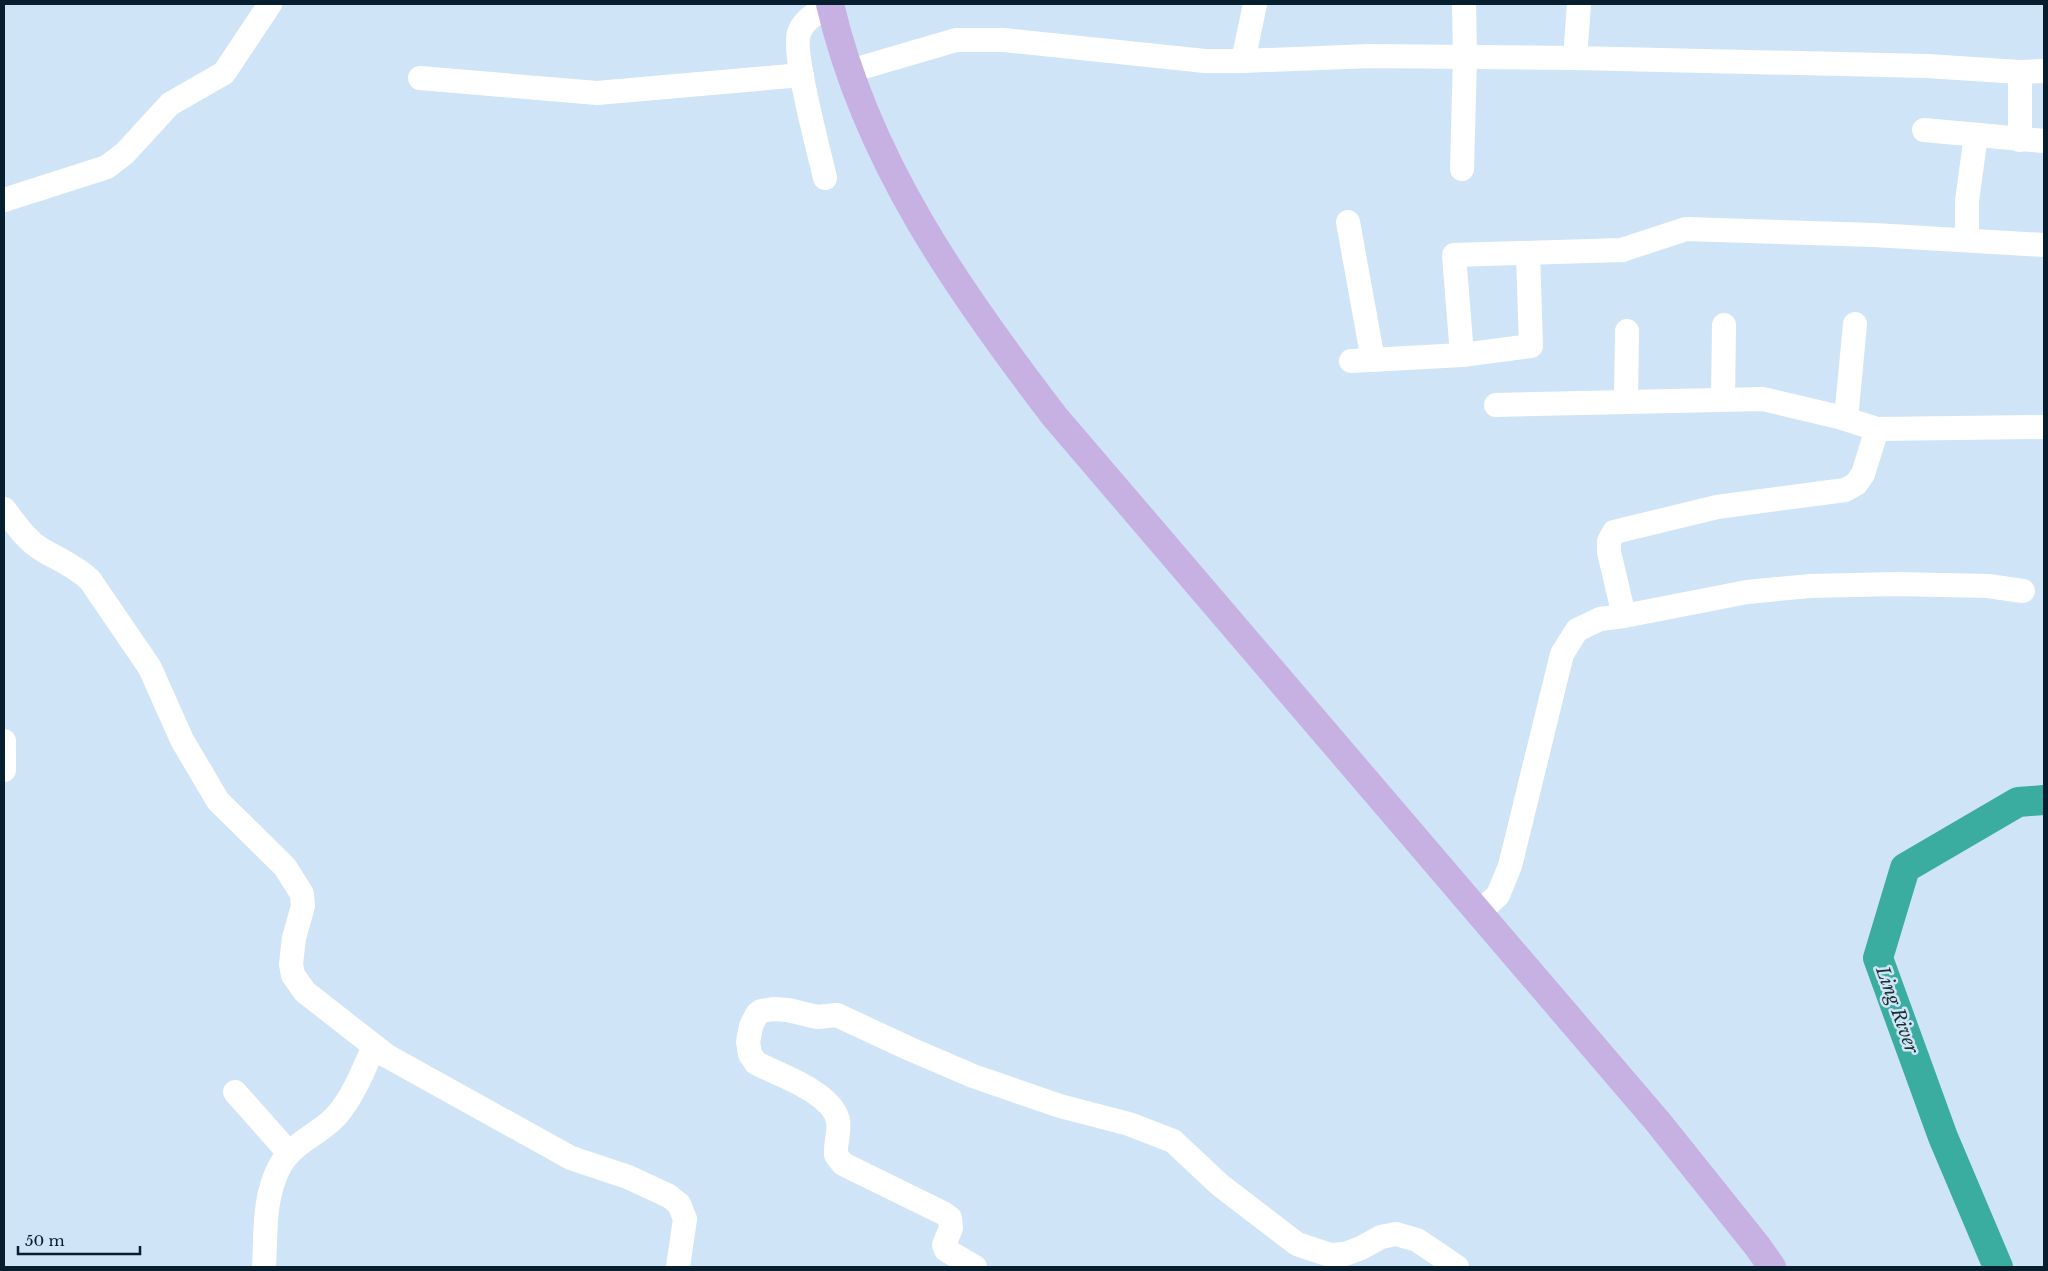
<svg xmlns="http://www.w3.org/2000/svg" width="2048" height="1271" viewBox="0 0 2048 1271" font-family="'Libre Baskerville',serif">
  <rect width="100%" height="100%" fill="#cfe5f7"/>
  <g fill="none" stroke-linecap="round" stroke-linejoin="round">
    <polyline stroke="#3bada0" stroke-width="30" points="1998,1267 1943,1137 1878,958 1905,868 2018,802 2044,800"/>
    <g stroke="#fff" stroke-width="24">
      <polyline points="1575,58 1579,4"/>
      <polyline points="1243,61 1255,4"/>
      <polyline points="850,71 956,40 1004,40 1205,61 1243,61 1370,56 1575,58 1927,66 2020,72 2044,71"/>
      <polyline points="420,78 597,93 802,75"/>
      <polyline points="1924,130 2044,141"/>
      <polyline points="2020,140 2020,72"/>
      <polyline points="1462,169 1465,57 1464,4"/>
      <path d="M825 178C819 151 792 53 799 33 804 18 818 13 830 5"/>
      <polyline points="4,200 107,167 125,153 170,104 224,73 270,4"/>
      <polyline points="1348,222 1373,360"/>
      <polyline points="1967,240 1967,201 1976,135"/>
      <polyline points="1462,355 1454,255 1622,250 1686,229 1874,235 2044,245"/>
      <polyline points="1351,361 1462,355 1531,346 1528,253"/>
      <polyline points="1723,399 1724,325"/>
      <polyline points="1626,402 1627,331"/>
      <polyline points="1496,405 1763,399 1839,417 1877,429 2044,427"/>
      <polyline points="1846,419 1855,324"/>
      <polyline points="1877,429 1863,474 1856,484 1845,490 1717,507 1614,532 1609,541 1609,552 1624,616 1747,592 1810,586 1897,584 1988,586 2023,591"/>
      <path d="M4 509C15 523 25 539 41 549 59 560 74 565 90 580L150 668 182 740 218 801 285 867 302 894 303 906 294 938 291 964 293 975 305 992 387 1056 571 1158 628 1177 669 1196 679 1204 685 1219 678 1267"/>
      <polyline points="4,741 4,770"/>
      <polyline points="1480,912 1498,895 1510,866 1562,654 1577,630 1600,619 1624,616"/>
      <polyline points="235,1092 289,1153"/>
      <path d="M264 1267C266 1234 263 1197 280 1166 293 1142 319 1135 336 1116 352 1099 365 1067 374 1046"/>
      <path d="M975 1267 946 1250 944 1245 951 1228 950 1218 943 1213 843 1164 836 1155C835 1144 840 1131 838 1120 831 1092 779 1075 756 1063L750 1054 748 1042 751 1026 757 1014 761 1011 773 1009 788 1010 817 1017 837 1015 910 1049 973 1076 1060 1106 1129 1124 1173 1141 1220 1185 1297 1244 1330 1255 1345 1254 1361 1248 1381 1237 1396 1234 1417 1240 1457 1267"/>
    </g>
    <path stroke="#c7b1e2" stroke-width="28" d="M830 4C866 160 959 292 1055 417L1658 1122 1758 1247 1772 1267"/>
  </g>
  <g text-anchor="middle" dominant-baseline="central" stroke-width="5" stroke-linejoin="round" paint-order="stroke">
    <g font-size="18" font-style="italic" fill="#1a322f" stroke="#cfe5f7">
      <text transform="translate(1897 1010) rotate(70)">Ling River</text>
    </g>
  </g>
  <rect width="2048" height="1271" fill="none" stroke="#071e2e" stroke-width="10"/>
  <path d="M18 1246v8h122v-8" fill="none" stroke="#071e2e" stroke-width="2.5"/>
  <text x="25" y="1246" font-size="15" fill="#071e2e" stroke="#cfe5f7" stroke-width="4" paint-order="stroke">50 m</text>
</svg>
